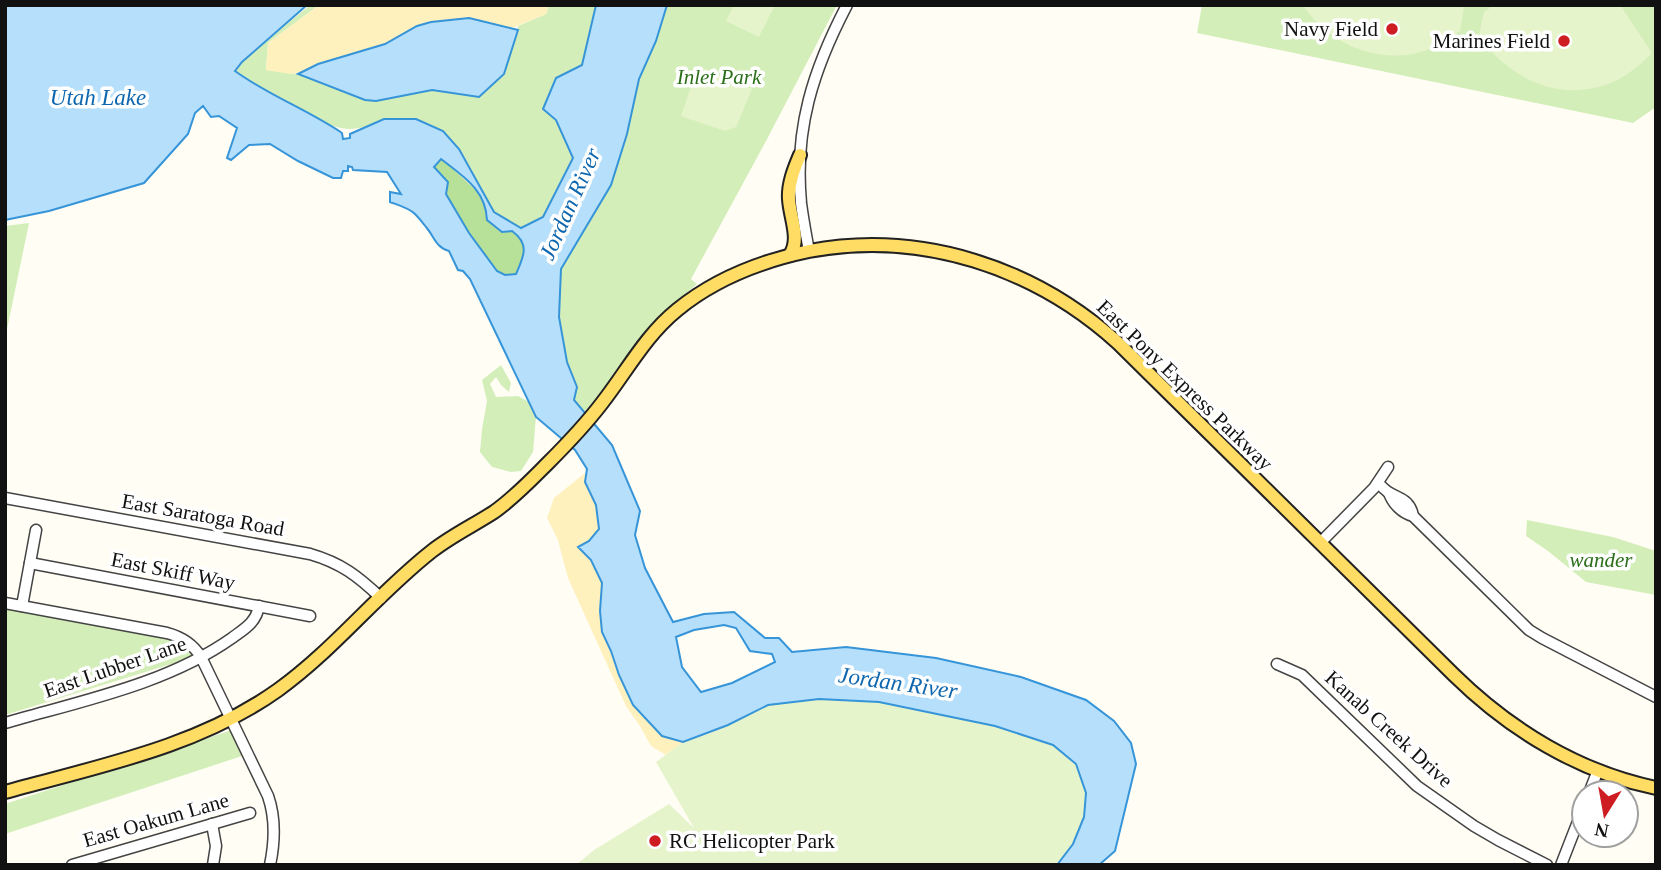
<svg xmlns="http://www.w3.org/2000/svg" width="1661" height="870" viewBox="0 0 1661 870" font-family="Georgia,serif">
  <rect width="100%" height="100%" fill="#fffdf4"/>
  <g fill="#d4eeba">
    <path d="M310 5H319L268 43 266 70 298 74 376 100 432 90 479 97 504 74 518 26 546 14 549 5H596L582 65 556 78V120L574 158 543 217 521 228 494 212 459 149 384 119C364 128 352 133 330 125L254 85 234 71 241 62Z"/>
    <path d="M667 5H837L765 143 691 279 697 284C679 299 660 315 645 333 623 359 608 388 584 413L574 400 577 387 567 363 559 317 561 269 611 185 627 134 639 79 656 41Z"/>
    <polygon points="1202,5 1656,5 1656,107 1633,123 1197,33"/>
    <polygon points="29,223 5,339 5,226"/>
    <polygon points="501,365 511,383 509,392 501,385 496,377 490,384 496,397 518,396 529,402 536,417 533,452 521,471 511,472 492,467 480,452 482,429 487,401 482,380"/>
    <polygon points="1527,520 1613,537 1656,551 1656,595 1586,582 1548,551 1526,536"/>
    <polygon points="5,608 175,640 194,657 5,715"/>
    <polygon points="232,730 242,756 5,834 5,804"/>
  </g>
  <polygon fill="#b7e098" points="442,159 479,193 486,207 521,237 524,247 523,259 516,274 505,275 497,272 469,233 446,194 448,182 434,167"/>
  <g fill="#fef1bd">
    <polygon points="319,5 549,5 546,14 512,28 291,74 266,70 268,43"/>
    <polygon points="585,473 596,505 599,529 589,541 591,560 602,584 600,611 602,632 611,651 619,675 633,705 662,736 683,742 666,755 651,746 640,726 626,706 568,578 558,540 547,518 554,498"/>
  </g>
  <g fill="#e6f4cc">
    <polygon points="734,5 775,5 759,37 726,21"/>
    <path d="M1303 5H1463L1464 7 1460 31C1453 36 1445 42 1437 46 1389 69 1331 48 1303 5Z"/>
    <path d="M1494 5H1620L1652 53C1635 70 1617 84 1593 88 1556 96 1521 81 1495 55 1490 50 1481 41 1480 33 1480 27 1483 18 1484 12Z"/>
    <polygon points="698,66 752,89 736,127 725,131 681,116"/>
    <polygon points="819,699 879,702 995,726 1053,745 1076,764 1086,793 1084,817 1073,844 1057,865 576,865 594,850 669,804 694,828 656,762 683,742 728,725 768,705"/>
  </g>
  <g fill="#b5dffb" stroke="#3694d8" stroke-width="2" fill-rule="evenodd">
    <path d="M5 5H307L242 62 235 71C268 95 308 110 342 133L343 139 350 138V134L384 119H416L443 131 459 149 494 212 521 228 543 217 573 158 556 120 543 109 556 78 582 65 596 5H667L656 41 639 79 627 134 611 185 561 269 559 317 567 362 577 387 574 400 612 445 640 511 635 535 645 568 673 622 704 614 734 612 765 638H779L792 652 846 647 936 658 1021 677 1086 700 1114 721 1131 743 1136 764 1115 851 1099 865H1057L1073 844 1084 817 1086 793 1076 764 1053 745 995 726 879 702 819 699 768 705 728 725 683 742 662 736 633 705 619 675 611 651 602 632 600 611 602 583 591 560 578 547 589 541 599 529 596 505 585 482 587 469 575 450 536 417 470 279 463 271 458 270 449 251C436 248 434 236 426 227 423 223 419 218 415 214 409 208 398 205 390 202V192L401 194 387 172 353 170 352 167 348 166V171H343L341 178H333L298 161 270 144 249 145 231 160 227 158 237 128 219 116 211 117 203 106 195 113 188 134 144 183 49 211 5 220ZM441 159C463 176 486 190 487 220L502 232 512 231C530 244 524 256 516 274L505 275 497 271 469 233 446 194 448 182 434 167ZM724 625 736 628 750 651 772 654 775 662 732 683 701 692 682 667 676 637 694 630Z"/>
    <polygon points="469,18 518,30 504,74 479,97 432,90 376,101 365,100 298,74 318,64 385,44 417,26 431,22"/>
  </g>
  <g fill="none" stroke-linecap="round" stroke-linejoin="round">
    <defs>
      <g id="minor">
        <path d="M809 251C806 235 803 219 801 203 794 129 813 70 847 5"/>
        <path d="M1378 483C1381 486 1384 489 1388 492 1399 499 1410 499 1413 516"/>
        <path d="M1389 493C1393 504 1402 513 1413 516L1529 630 1542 638 1656 697"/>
        <path d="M5 498 310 554C341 563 358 576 381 598"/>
        <polyline points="1320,543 1374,488 1388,467"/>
        <polyline points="30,563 310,616"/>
        <path d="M5 603 167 633C182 637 193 644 201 657L268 796C276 819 275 841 270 865"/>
        <polyline points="22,606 36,530"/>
        <polyline points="1277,664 1302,675 1417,786 1474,826 1498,840 1547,865"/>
        <path d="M5 723C81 701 167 684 232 638 244 629 256 623 259 606"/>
        <polyline points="1589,793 1598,770"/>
        <polyline points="212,824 216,846 213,865"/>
        <polyline points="72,865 250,813"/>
        <polyline points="1561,865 1584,806"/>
      </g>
      <g id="major">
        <path d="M790 255C801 239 790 218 789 199 788 184 794 169 800 155"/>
        <path d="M5 792C99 766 198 747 278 690 335 649 377 594 432 551 451 536 474 525 494 512 514 498 531 480 548 463 567 444 586 424 602 403 627 371 645 336 677 310 716 278 761 261 809 251 921 230 1034 267 1118 343L1454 675C1510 730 1579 772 1656 788"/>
      </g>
    </defs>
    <use href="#minor" stroke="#444" stroke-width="13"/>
    <use href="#major" stroke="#222" stroke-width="16"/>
    <use href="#minor" stroke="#fff" stroke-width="10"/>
    <use href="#major" stroke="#ffdc64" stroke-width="12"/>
  </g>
  <g fill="#cd1c22" stroke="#fff" stroke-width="2.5">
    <circle cx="1392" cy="29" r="7"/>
    <circle cx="1564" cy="41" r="7"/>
    <circle cx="655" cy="841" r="7"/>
  </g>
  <g text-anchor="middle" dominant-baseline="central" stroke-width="7" stroke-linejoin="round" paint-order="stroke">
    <g font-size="21" fill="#111" stroke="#fff" text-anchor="end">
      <text x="1378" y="29">Navy Field</text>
      <text x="1550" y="41">Marines Field</text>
      <text x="669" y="841" text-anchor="start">RC Helicopter Park</text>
    </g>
    <g font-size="21" font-style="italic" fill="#2b6f1a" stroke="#fff">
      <text x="719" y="77">Inlet Park</text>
      <text x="1601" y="560">wander</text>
    </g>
    <g font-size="21" fill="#111" stroke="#fff">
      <text transform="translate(1185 385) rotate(44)">East Pony Express Parkway</text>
      <text transform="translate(203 515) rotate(10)">East Saratoga Road</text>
      <text transform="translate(173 571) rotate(11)">East Skiff Way</text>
      <text transform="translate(115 667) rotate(-19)">East Lubber Lane</text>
      <text transform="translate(1389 729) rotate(42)">Kanab Creek Drive</text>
      <text transform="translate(156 820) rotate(-16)">East Oakum Lane</text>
    </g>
    <g font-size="23" font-style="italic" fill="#0e66ae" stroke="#fff">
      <text x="98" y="97">Utah Lake</text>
      <text transform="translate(570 204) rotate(-66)">Jordan River</text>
      <text transform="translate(898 683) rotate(8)">Jordan River</text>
    </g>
  </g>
  <rect width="1661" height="870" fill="none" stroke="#111111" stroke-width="14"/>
  <g transform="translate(1605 814) rotate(191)"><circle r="33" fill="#ffffff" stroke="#a0a0a0" stroke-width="2"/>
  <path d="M0-5L12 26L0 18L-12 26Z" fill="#cd1c22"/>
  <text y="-10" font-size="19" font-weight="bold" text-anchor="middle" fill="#111111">N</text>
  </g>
</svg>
